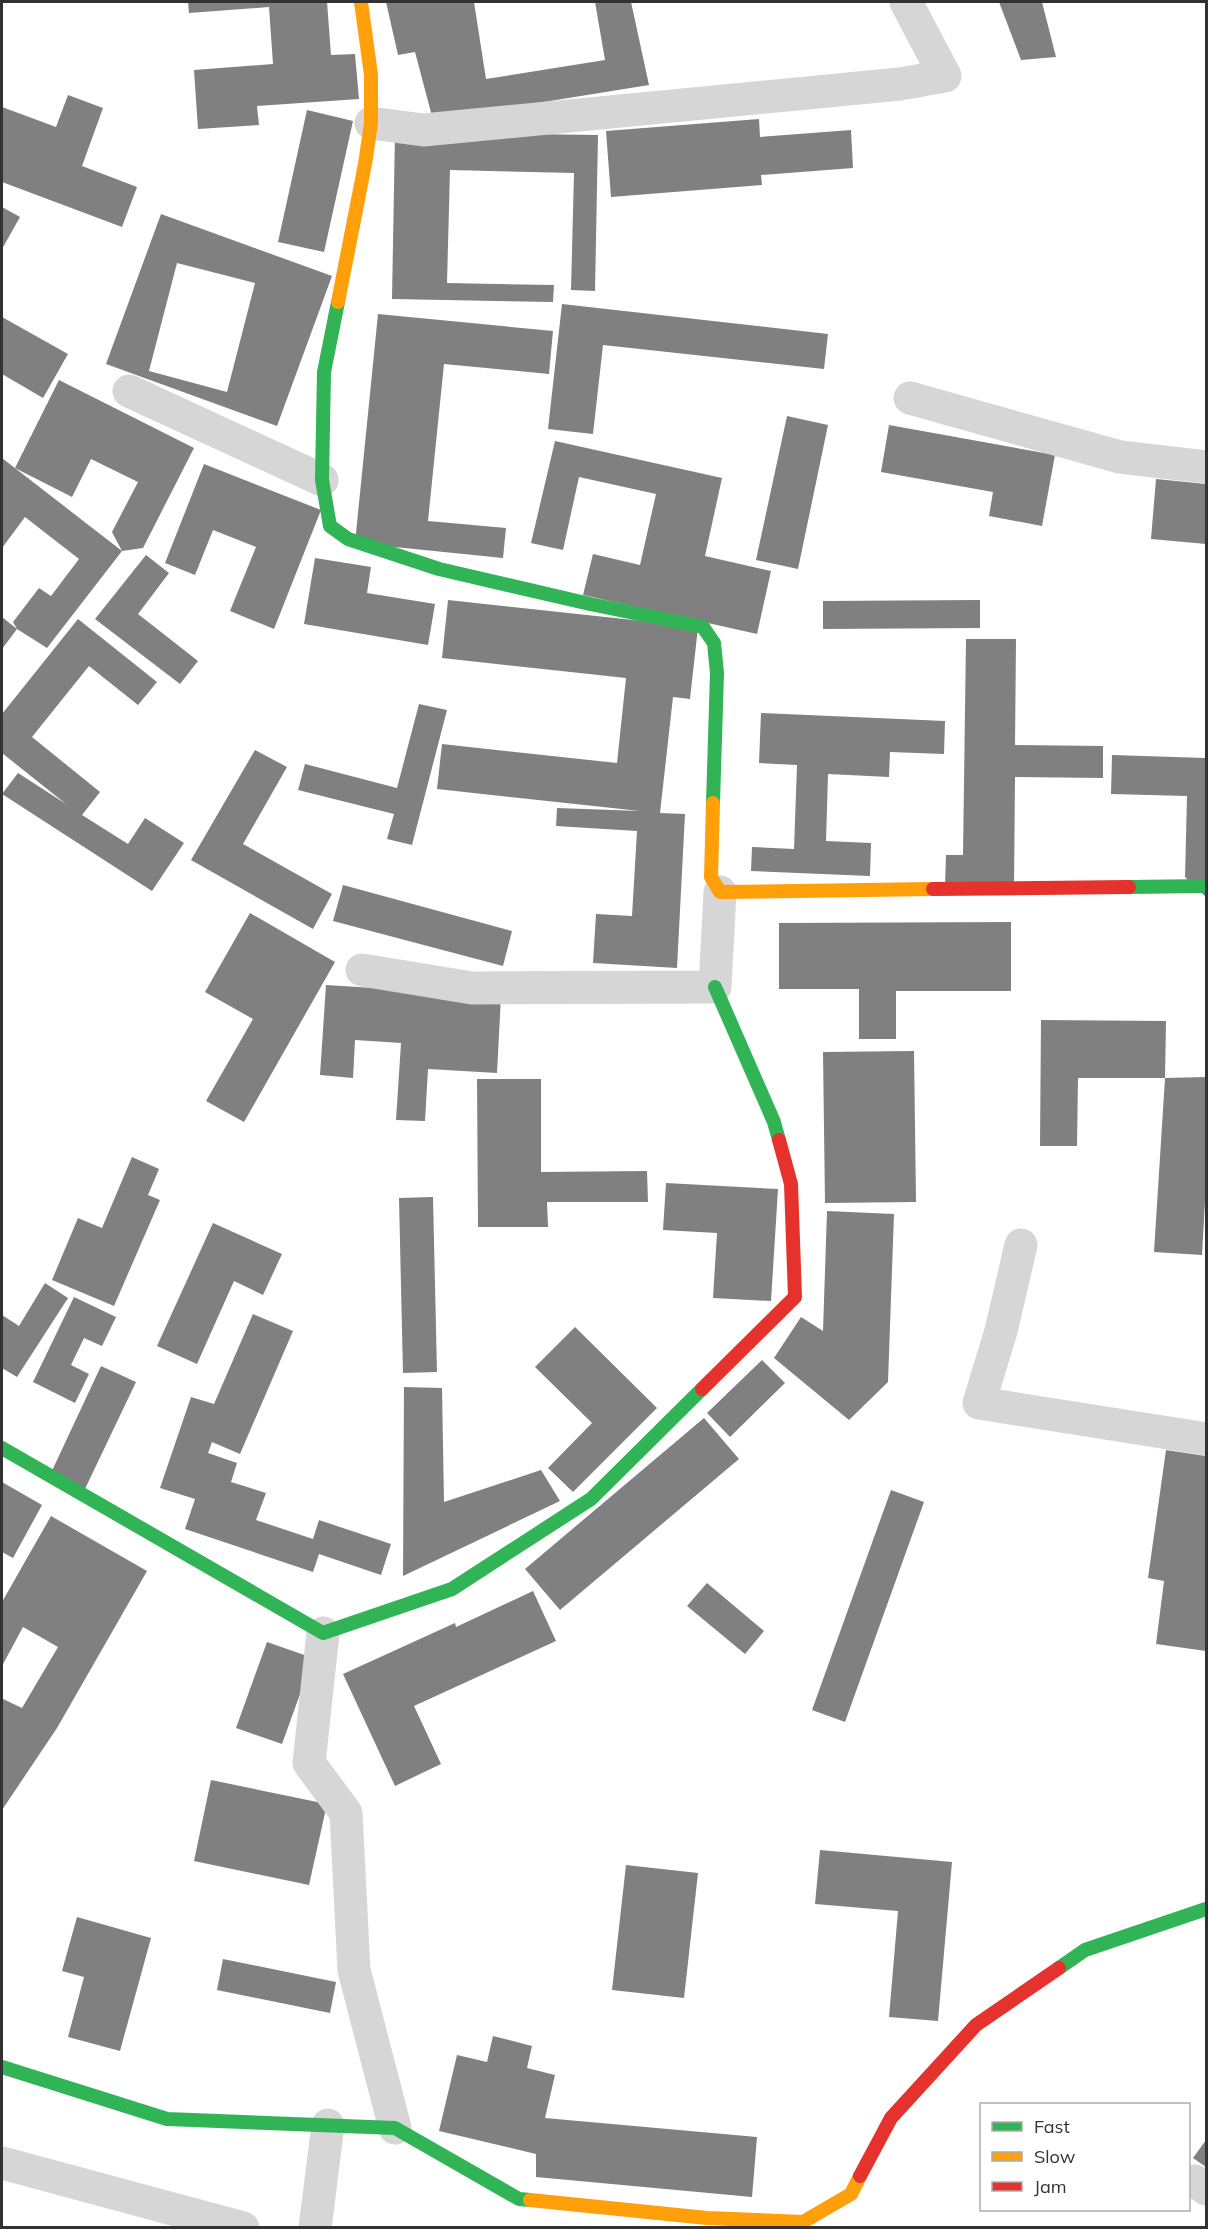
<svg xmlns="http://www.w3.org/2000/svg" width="1208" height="2229" viewBox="0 0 1208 2229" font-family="Mulish,sans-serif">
  <rect width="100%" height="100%" fill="#fff"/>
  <g fill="#808080" fill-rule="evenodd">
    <polygon points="188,2 327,2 331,55 355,54 359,99 257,106 259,125 198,129 194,70 273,64 269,7 189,13"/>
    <polygon points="386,2 474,2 486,79 605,60 595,2 631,2 649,85 433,120 415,52 398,55"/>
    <polygon points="999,2 1042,2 1056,57 1021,60"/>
    <polygon points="68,95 103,108 82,166 137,187 122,227 2,182 2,107 56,127"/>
    <polygon points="307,110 353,121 324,252 278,242"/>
    <polygon points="759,119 760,137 851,130 853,168 761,175 762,185 611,197 606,131"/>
    <polygon points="395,132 598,135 595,291 571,290 574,173 450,170 447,283 554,285 553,302 392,299"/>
    <polygon points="2,207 20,217 2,249"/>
    <path d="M161 214 332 276 277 426 106 364ZM177 263 255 283 227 392 149 371Z"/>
    <polygon points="562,304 828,334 824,369 603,345 593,434 548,429"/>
    <polygon points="378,314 553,331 549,374 444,364 428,521 506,528 503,558 355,543"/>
    <polygon points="2,317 68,354 43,398 2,374"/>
    <polygon points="59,380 194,448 143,548 122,551 112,532 138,482 91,459 72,497 15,468"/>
    <polygon points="787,416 828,425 798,569 756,560"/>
    <polygon points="889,425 1055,455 1042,526 989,516 993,492 881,472"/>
    <polygon points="555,441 722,478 705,556 771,571 757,634 583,595 593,554 640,565 656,494 579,477 563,550 531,543"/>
    <polygon points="2,458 122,551 47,648 17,629 2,649 2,617 17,629 13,622 39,588 51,596 79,559 25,517 2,548"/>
    <polygon points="204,464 321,510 274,629 230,611 256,547 213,530 195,575 165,563"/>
    <polygon points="1156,479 1206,484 1206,544 1151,539"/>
    <polygon points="146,555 169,573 138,614 198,661 180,684 95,619"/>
    <polygon points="315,558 371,567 367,593 435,604 428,645 304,624"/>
    <polygon points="448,600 698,627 690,699 673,697 660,813 685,814 677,968 593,963 596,914 632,916 637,831 556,826 557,808 640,811 437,789 442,744 617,763 626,678 442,658"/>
    <polygon points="980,600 980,628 823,629 823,601"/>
    <polygon points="78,619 157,682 138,705 89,666 32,737 100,792 82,815 128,844 145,818 184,843 152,891 2,794 18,773 66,804 2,753 2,714"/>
    <polygon points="966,639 1016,639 1015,745 1103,746 1103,778 1015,777 1014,888 945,887 946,855 963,855"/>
    <polygon points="419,704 447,710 412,845 387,839 394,814 298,790 305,764 397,788"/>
    <polygon points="761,713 945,721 944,754 890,752 889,777 828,774 826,841 871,843 870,876 751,871 752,847 794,849 797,765 759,763"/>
    <polygon points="255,750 287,767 243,844 332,894 313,929 191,860"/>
    <polygon points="1112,755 1206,758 1206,897 1185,877 1187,796 1111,794"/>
    <polygon points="343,885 512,931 503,966 333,921"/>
    <polygon points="250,913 335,962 244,1122 206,1101 253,1019 205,992"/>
    <polygon points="1011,922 1011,991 896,991 896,1039 859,1039 859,989 779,989 779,923"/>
    <polygon points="326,985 501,996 497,1073 428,1069 425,1121 396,1120 401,1043 355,1040 353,1078 320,1075"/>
    <polygon points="1041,1020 1166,1021 1165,1078 1206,1077 1206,1183 1202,1255 1154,1252 1165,1078 1078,1078 1077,1146 1040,1146"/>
    <polygon points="914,1051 916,1202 825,1203 823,1052"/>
    <polygon points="477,1079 541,1079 541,1172 647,1171 648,1202 547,1202 548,1227 478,1227"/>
    <polygon points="132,1157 159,1169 148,1195 160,1200 114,1306 52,1280 78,1218 102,1228"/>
    <polygon points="666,1183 778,1189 771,1301 713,1298 717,1233 663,1230"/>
    <polygon points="433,1197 437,1372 403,1373 399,1198"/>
    <polygon points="827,1211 894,1214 888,1382 849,1420 774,1358 801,1317 823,1331"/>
    <polygon points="213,1223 282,1254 263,1295 234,1281 197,1364 157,1346"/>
    <polygon points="45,1283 68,1298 17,1377 2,1368 2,1315 19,1326"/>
    <polygon points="74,1297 116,1317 102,1346 84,1338 71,1365 89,1374 75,1403 33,1382"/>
    <polygon points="253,1314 293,1331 240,1454 212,1442 208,1453 237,1463 231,1482 266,1493 256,1520 313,1539 319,1520 391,1544 381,1575 319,1554 313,1572 185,1529 195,1499 160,1488 191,1397 214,1404"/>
    <polygon points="575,1327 657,1408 573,1492 548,1468 592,1423 535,1367"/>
    <polygon points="762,1360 785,1383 730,1437 707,1413"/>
    <polygon points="101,1366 136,1382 84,1491 50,1475"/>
    <polygon points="404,1387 442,1388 444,1502 541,1470 560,1501 403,1576"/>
    <polygon points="704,1418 739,1459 560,1610 525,1569"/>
    <polygon points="1166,1450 1206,1456 1206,1651 1156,1644 1164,1581 1148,1578"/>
    <polygon points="2,1482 42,1505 13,1558 2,1552"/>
    <polygon points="891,1490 924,1502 845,1722 812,1710"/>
    <polygon points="51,1516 147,1571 57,1728 2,1810 2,1701 3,1699 22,1708 58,1647 23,1627 2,1666 2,1602"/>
    <polygon points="707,1583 764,1631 745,1654 687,1606"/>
    <polygon points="533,1591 556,1641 414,1706 441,1764 395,1786 343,1674 455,1623 456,1627"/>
    <polygon points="267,1642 313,1658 282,1744 236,1728"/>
    <polygon points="211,1780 327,1804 309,1885 194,1861"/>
    <polygon points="820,1850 952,1862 938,2021 889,2017 898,1911 815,1904"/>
    <polygon points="626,1865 698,1873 684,1998 612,1990"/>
    <polygon points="77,1917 151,1938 120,2051 68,2037 84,1977 62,1971"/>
    <polygon points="223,1959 336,1982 330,2013 217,1990"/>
    <polygon points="493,2036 532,2046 527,2068 555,2075 545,2118 757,2137 752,2197 536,2177 536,2154 439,2131 457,2055 487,2062"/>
    <polygon points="1206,2140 1206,2167 1193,2158"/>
  </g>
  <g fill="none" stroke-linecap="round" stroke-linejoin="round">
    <g stroke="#d6d6d6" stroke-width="33">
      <polyline points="371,123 423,130 900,84 945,76 906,2"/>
      <polyline points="129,391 322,480"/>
      <polyline points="910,398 1120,457 1206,467"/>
      <polyline points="362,970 472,988 715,987 720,892"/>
      <polyline points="1021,1245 1001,1331 979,1403 1206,1439"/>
      <polyline points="323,1633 309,1763 346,1813 354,1970 395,2128"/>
      <polyline points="2,2163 243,2228"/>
      <polyline points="1195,2181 1206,2189"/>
      <polyline points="315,2228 328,2125"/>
    </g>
    <g stroke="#30b455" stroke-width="14">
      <polyline points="338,302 324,372 322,480 330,526 348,539 439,569 590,604 703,627 714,643 717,673 713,803"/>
      <polyline points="1129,887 1206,886"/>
      <polyline points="715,987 774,1122 779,1140"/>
      <polyline points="2,1448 323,1633 452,1589 591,1499 702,1389"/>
      <polyline points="1059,1968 1085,1950 1206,1909"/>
      <polyline points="2,2067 167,2119 395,2128 519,2199 530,2200"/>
    </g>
    <g stroke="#ff9f0a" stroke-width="14">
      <polyline points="338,302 365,164 371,123 371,75 361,2"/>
      <polyline points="713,803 711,877 720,892 933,889"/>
      <polyline points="530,2200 707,2218 803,2222 851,2194 860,2176"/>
    </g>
    <g stroke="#e5322d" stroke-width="14">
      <polyline points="933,889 1129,887"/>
      <polyline points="702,1389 795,1297 791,1184 779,1140"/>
      <polyline points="860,2176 891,2118 976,2025 1059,1968"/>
    </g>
  </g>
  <rect width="1208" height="2229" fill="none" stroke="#323232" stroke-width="6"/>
  <rect x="980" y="2103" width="210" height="108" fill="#ffffff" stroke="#adadad" stroke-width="1.5"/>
  <rect x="992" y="2122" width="30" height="9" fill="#30b455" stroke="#adadad" stroke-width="1.5"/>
  <text x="1034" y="2133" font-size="18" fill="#323232">Fast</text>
  <rect x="992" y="2152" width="30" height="9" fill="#ff9f0a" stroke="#adadad" stroke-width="1.5"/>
  <text x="1034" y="2163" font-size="18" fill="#323232">Slow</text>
  <rect x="992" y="2182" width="30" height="9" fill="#e5322d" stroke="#adadad" stroke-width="1.5"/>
  <text x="1034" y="2193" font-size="18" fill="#323232">Jam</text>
</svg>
